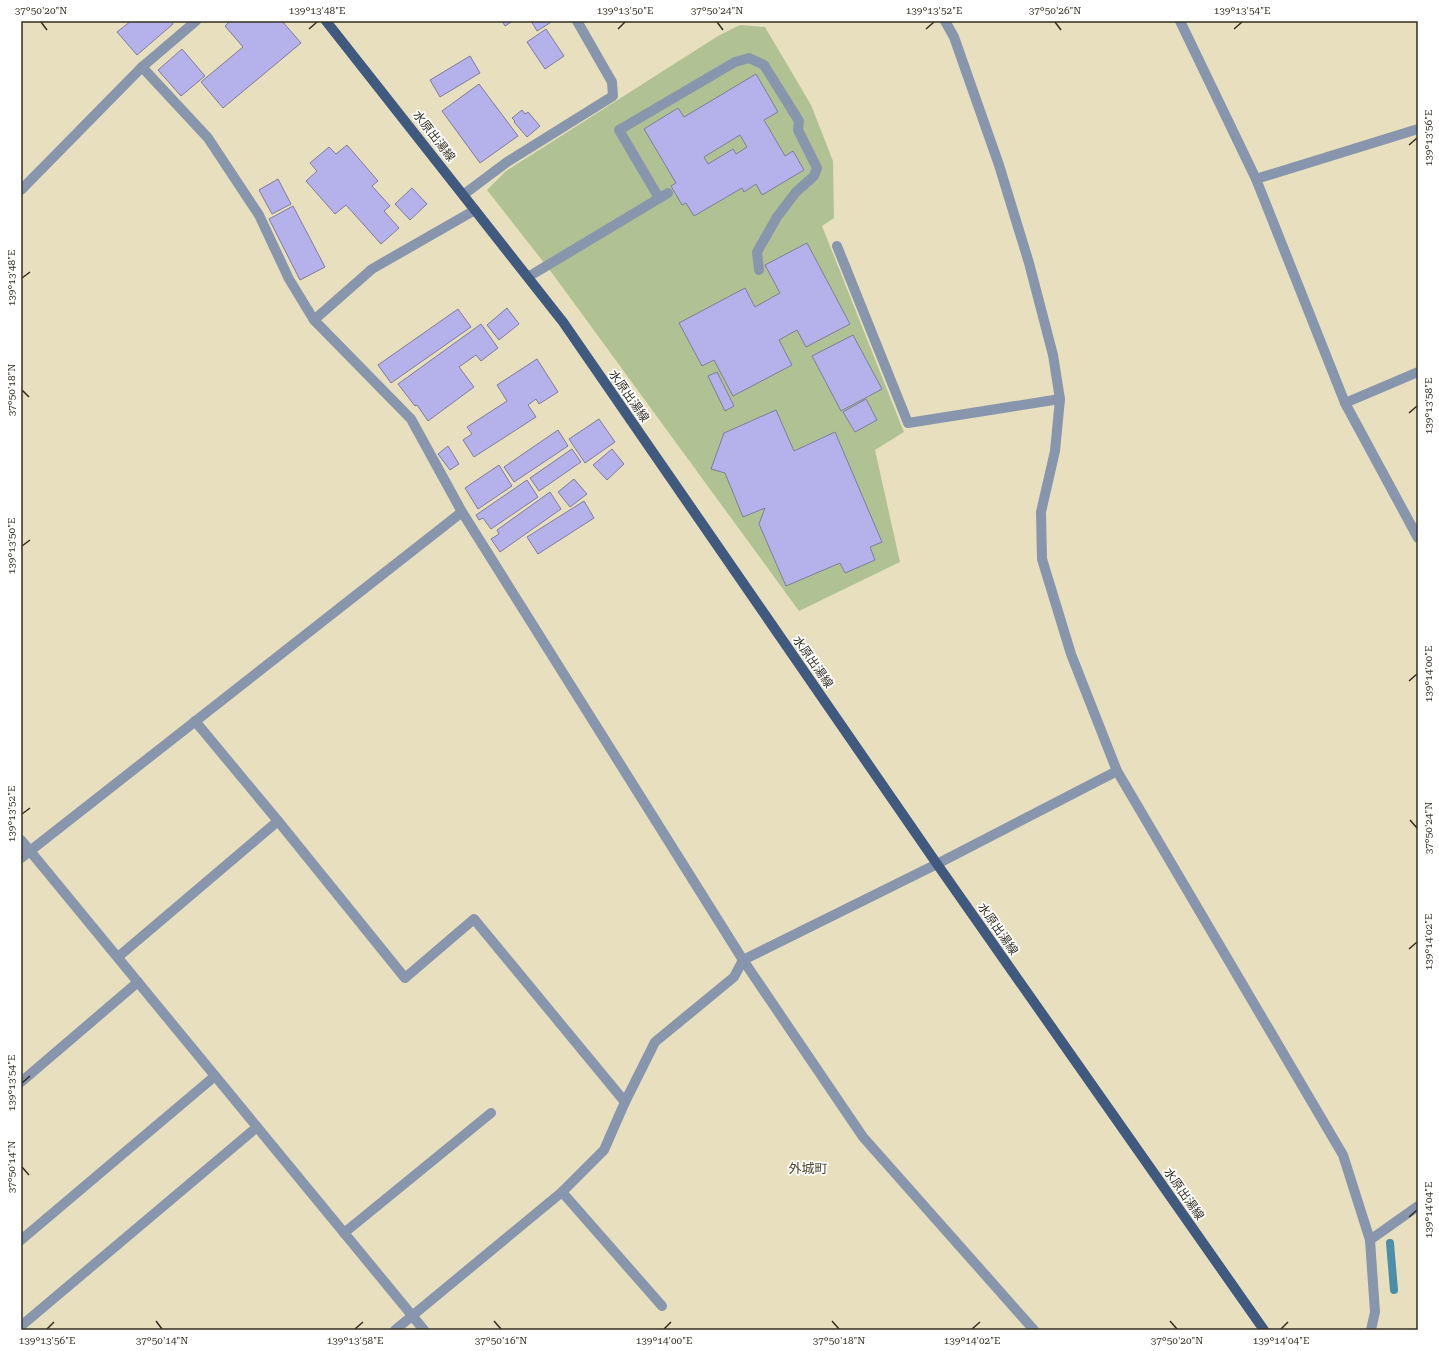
<svg xmlns="http://www.w3.org/2000/svg" width="1439" height="1351" viewBox="0 0 1439 1351" font-family="'Roboto Serif','Noto Sans JP',serif">
  <rect width="100%" height="100%" fill="#e8dfbe"/>
  <polygon fill="#b0c293" points="740,25 765,27 811,105 833,161 834,218 822,226 904,432 875,450 900,562 799,611 552,273 487,190 506,171 718,36"/>
  <g fill="none" stroke-linecap="round" stroke-linejoin="round">
    <polyline stroke="#498fa9" stroke-width="8" points="1390,1243 1394,1290"/>
  </g>
  <g fill="#b5b2eb" stroke="#7e7c9a" fill-rule="evenodd">
    <polygon points="131,21 171,21 173,24 137,55 117,32"/>
    <polygon points="230,21 282,21 301,43 223,108 201,82 243,47 225,26"/>
    <polygon points="502,21 513,21 505,26"/>
    <polygon points="531,21 553,21 537,31"/>
    <polygon points="546,29 564,56 545,69 527,42"/>
    <polygon points="182,49 205,76 181,96 158,70"/>
    <polygon points="470,56 480,73 440,97 430,80"/>
    <path d="M756 74 778 112 764 120 785 156 793 151 804 170 762 195 756 184 744 192 742 188 694 216 686 203 682 205 671 186 676 183 644 129 678 108 684 117ZM740 135 747 147 736 154 733 149 708 164 704 157Z"/>
    <polygon points="479,84 518,136 480,163 442,111"/>
    <polygon points="522,110 525,114 528,112 540,126 527,137 514,122 515,121 512,118"/>
    <polygon points="347,145 378,181 372,186 390,206 384,211 399,228 381,244 346,205 335,214 306,181 317,171 310,163 329,147 336,154"/>
    <polygon points="278,179 291,204 272,214 259,190"/>
    <polygon points="412,188 427,204 410,220 395,204"/>
    <polygon points="293,206 325,267 300,280 269,219"/>
    <polygon points="807,243 850,324 806,347 797,330 779,340 792,365 733,396 714,360 702,366 679,323 745,288 755,307 780,293 765,265"/>
    <polygon points="507,308 519,324 499,340 487,325"/>
    <polygon points="458,309 471,327 391,383 378,365"/>
    <polygon points="481,324 498,348 481,361 476,355 459,367 474,387 428,421 417,405 415,406 398,384"/>
    <polygon points="853,335 882,389 841,411 812,356"/>
    <polygon points="537,359 558,392 539,404 536,399 528,405 536,417 474,457 463,440 472,434 467,427 507,401 497,385"/>
    <polygon points="717,372 734,406 725,411 708,376"/>
    <polygon points="866,399 877,420 855,432 843,412"/>
    <polygon points="776,410 794,451 835,432 882,542 870,547 875,560 845,573 840,563 786,586 759,524 765,508 743,517 725,473 711,469 724,433"/>
    <polygon points="599,419 615,442 585,463 569,439"/>
    <polygon points="558,430 568,446 514,482 504,467"/>
    <polygon points="448,446 459,464 450,470 438,454"/>
    <polygon points="572,449 581,462 539,491 530,478"/>
    <polygon points="612,449 624,464 607,480 593,465"/>
    <polygon points="499,465 512,486 478,509 465,488"/>
    <polygon points="574,479 587,494 570,507 558,492"/>
    <polygon points="527,480 538,497 491,529 483,518 479,520 476,515"/>
    <polygon points="550,492 561,509 500,552 491,539 499,534 497,530"/>
    <polygon points="584,501 594,518 538,554 527,537"/>
  </g>
  <g fill="none" stroke-linecap="round" stroke-linejoin="round">
    <g stroke="#8796ac" stroke-width="10">
      <polyline points="945,21 954,37 999,165 1029,263 1053,355 1060,399 1055,451 1041,512 1042,559 1071,654 1117,771 1343,1155 1370,1240 1375,1312 1371,1330"/>
      <polyline points="1180,21 1256,179 1345,403 1418,538"/>
      <polyline points="142,67 208,138 259,215 289,279 314,320 411,419 462,512 743,960 863,1137 1034,1330"/>
      <polyline points="1256,179 1418,129"/>
      <polyline points="21,190 142,67 196,21"/>
      <polyline points="463,195 507,162 613,96 612,82 577,21"/>
      <polyline points="659,198 619,130 735,62 749,58 764,65 799,121 798,130 817,168 814,176 796,192 777,217 757,252 759,270"/>
      <polyline points="837,246 908,423 1060,399"/>
      <polyline points="528,277 668,193"/>
      <polyline points="314,320 372,269 475,210"/>
      <polyline points="1345,403 1418,372"/>
      <polyline points="195,721 278,821 405,978 474,919 625,1102"/>
      <polyline points="21,840 424,1330"/>
      <polyline points="21,858 462,512"/>
      <polyline points="118,957 278,821"/>
      <polyline points="21,1082 138,982"/>
      <polyline points="562,1192 662,1306"/>
      <polyline points="344,1233 491,1113"/>
      <polyline points="21,1240 215,1076"/>
      <polyline points="1370,1240 1418,1206"/>
      <polyline points="21,1326 257,1127"/>
      <polyline points="395,1330 562,1192 604,1150 625,1102 655,1042 734,977 743,960 937,864 1117,771"/>
    </g>
    <polyline stroke="#405a7f" stroke-width="10" points="326,21 563,322 937,864 1264,1330"/>
  </g>
  <path fill="none" stroke="#322e21" stroke-width="1.5" d="M41 22 47 30M717 22 723 30M1055 22 1061 30M309 29 317 22M618 29 625 22M926 29 934 22M1234 29 1242 22M1409 145 1417 138M22 278 30 272M22 390 29 397M1409 413 1417 406M22 546 30 540M1409 681 1417 674M22 814 30 808M1410 820 1417 828M1409 949 1417 942M22 1083 30 1076M22 1167 29 1175M1409 1217 1417 1210M156 1321 162 1329M494 1321 501 1329M832 1321 839 1329M1170 1321 1177 1329M47 1329 54 1322M355 1329 363 1322M664 1329 671 1322M972 1329 980 1322M1281 1329 1288 1322"/>
  <g text-anchor="middle" dominant-baseline="central" stroke-width="3.5" stroke-linejoin="round" paint-order="stroke">
    <g font-size="12" fill="#322e21" stroke="#fff">
      <text transform="translate(434 136) rotate(52)">水原出湯線</text>
      <text transform="translate(629 396) rotate(55)">水原出湯線</text>
      <text transform="translate(813 662) rotate(55)">水原出湯線</text>
      <text transform="translate(998 929) rotate(55)">水原出湯線</text>
      <text transform="translate(1184 1194) rotate(55)">水原出湯線</text>
    </g>
    <g font-size="13" fill="#4d4529" stroke="#fff">
      <text x="808" y="1168">外城町</text>
    </g>
  </g>
  <rect width="1439" height="1351" fill="none" stroke="#ffffff" stroke-width="44"/>
  <rect x="22" y="22" width="1395" height="1307" fill="none" stroke="#322e21" stroke-width="1.5"/>
  <g font-size="10" text-anchor="middle" fill="#322e21">
    <text x="41" y="14">37°50'20"N</text>
    <text x="317" y="14">139°13'48"E</text>
    <text x="625" y="14">139°13'50"E</text>
    <text x="717" y="14">37°50'24"N</text>
    <text x="934" y="14">139°13'52"E</text>
    <text x="1055" y="14">37°50'26"N</text>
    <text x="1242" y="14">139°13'54"E</text>
    <text transform="translate(1428 138) rotate(-90)" y="4">139°13'56"E</text>
    <text transform="translate(11 278) rotate(-90)" y="4">139°13'48"E</text>
    <text transform="translate(11 390) rotate(-90)" y="4">37°50'18"N</text>
    <text transform="translate(1428 406) rotate(-90)" y="4">139°13'58"E</text>
    <text transform="translate(11 546) rotate(-90)" y="4">139°13'50"E</text>
    <text transform="translate(1428 674) rotate(-90)" y="4">139°14'00"E</text>
    <text transform="translate(11 814) rotate(-90)" y="4">139°13'52"E</text>
    <text transform="translate(1428 828) rotate(-90)" y="4">37°50'24"N</text>
    <text transform="translate(1428 942) rotate(-90)" y="4">139°14'02"E</text>
    <text transform="translate(11 1083) rotate(-90)" y="4">139°13'54"E</text>
    <text transform="translate(11 1167) rotate(-90)" y="4">37°50'14"N</text>
    <text transform="translate(1428 1210) rotate(-90)" y="4">139°14'04"E</text>
    <text x="47" y="1344">139°13'56"E</text>
    <text x="162" y="1344">37°50'14"N</text>
    <text x="355" y="1344">139°13'58"E</text>
    <text x="501" y="1344">37°50'16"N</text>
    <text x="664" y="1344">139°14'00"E</text>
    <text x="839" y="1344">37°50'18"N</text>
    <text x="972" y="1344">139°14'02"E</text>
    <text x="1177" y="1344">37°50'20"N</text>
    <text x="1281" y="1344">139°14'04"E</text>
  </g>
</svg>
